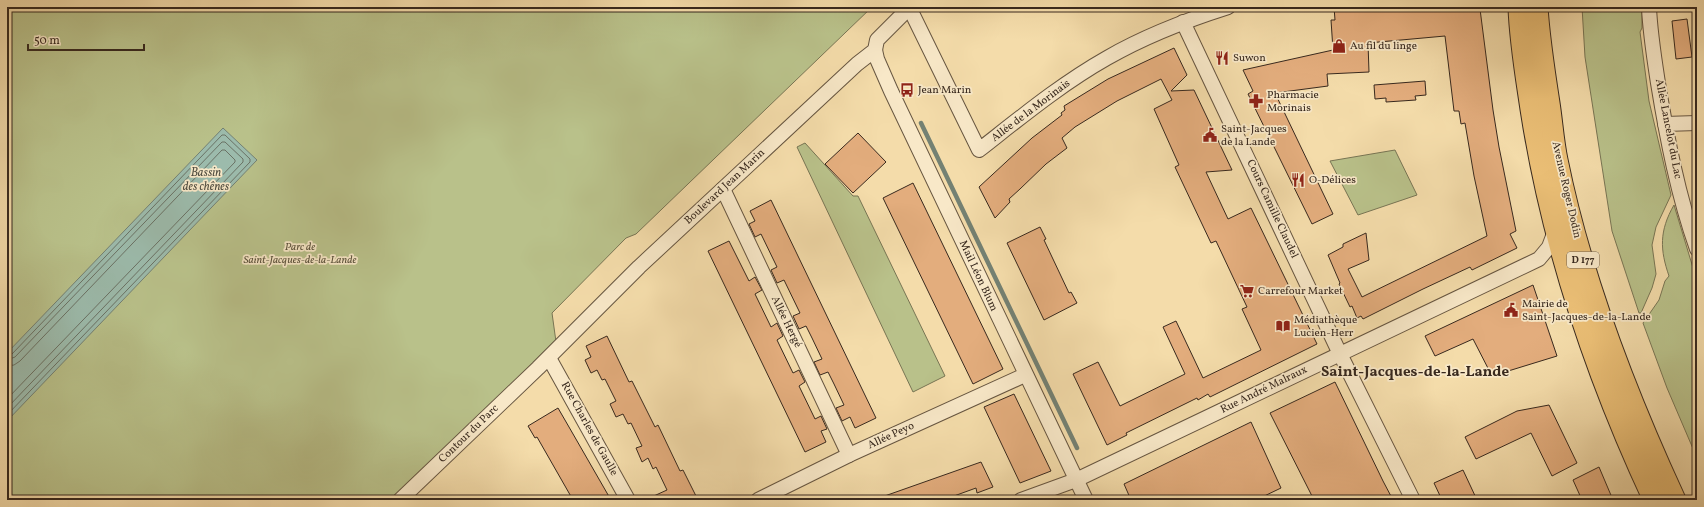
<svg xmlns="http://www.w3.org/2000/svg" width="1704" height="507" viewBox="0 0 1704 507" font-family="Vollkorn,serif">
  <rect width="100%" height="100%" fill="#f4dcaa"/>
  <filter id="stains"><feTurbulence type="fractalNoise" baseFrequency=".005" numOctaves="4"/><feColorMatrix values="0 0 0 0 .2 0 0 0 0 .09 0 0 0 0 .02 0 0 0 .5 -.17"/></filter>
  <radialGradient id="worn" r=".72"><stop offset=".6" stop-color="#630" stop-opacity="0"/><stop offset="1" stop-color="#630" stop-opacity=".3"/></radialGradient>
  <g fill="#b9c18a" stroke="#787554">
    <polygon points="7,7 872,7 636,234 626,238 552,313 557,349 400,500 7,500"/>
    <polygon points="1582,7 1642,7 1642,28 1640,32 1649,101 1671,195 1656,227 1652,245 1656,274 1652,288 1641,313 1639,313 1612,231 1585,57"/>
    <polygon points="805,143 853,196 858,196 945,376 913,392 797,147"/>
    <polygon points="1395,150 1417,195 1358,215 1330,161"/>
    <path d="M1674 205 1697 281V458L1667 388 1643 323 1659 300 1665 281 1669 276C1660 250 1659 231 1674 205Z"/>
  </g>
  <polygon fill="#9cbbac" stroke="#748173" points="223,128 257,160 7,421 7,353"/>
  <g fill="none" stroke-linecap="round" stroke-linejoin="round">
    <g stroke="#6a7265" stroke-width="1">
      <polyline points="7,355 12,354 222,135 225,135 250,159 250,162 7,415"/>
      <polyline points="7,360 15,357 222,142 225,142 243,159 243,162 7,408"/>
      <polyline points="7,366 14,365 20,361 222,150 225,150 235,160 235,162 7,399"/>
    </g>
    <polyline stroke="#748173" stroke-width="4.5" points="921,123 1077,448"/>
  </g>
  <g fill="#e3ad7d" stroke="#38291e">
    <polygon points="1334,7 1468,7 1480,9 1493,110 1499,147 1516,231 1510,234 1517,248 1472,270 1470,267 1423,289 1363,319 1361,316 1357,318 1352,306 1350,307 1339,284 1340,283 1328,255 1343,247 1343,244 1366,233 1369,260 1348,269 1362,297 1487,236 1474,176 1465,123 1461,124 1459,111 1454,111 1445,36 1368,43 1369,72 1327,74 1328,86 1275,93 1333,214 1312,224 1248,94 1253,91 1243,70 1333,50 1331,20 1335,20"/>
    <polygon points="1687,19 1692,57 1676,59 1672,21"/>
    <polygon points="1174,48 1187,75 1171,91 1194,90 1232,170 1206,172 1228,219 1251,208 1317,344 1210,397 1208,394 1198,400 1197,398 1126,433 1127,435 1107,445 1073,374 1098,362 1120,406 1185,374 1163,327 1176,321 1203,378 1261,350 1242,309 1247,307 1216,241 1211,243 1175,167 1179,165 1154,109 1172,100 1161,79 1117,101 1075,127 1062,138 1067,148 1046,164 1020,189 1009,199 1010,202 995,218 979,187 1032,138 1062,115 1061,113 1065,110 1064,106 1108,79"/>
    <polygon points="1425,81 1426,95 1415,96 1416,100 1386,102 1386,98 1375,99 1374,85"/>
    <polygon points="858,133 886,162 853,193 825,164"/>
    <polygon points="913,183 1003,369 973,384 883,198"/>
    <polygon points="771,200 876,418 855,428 850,417 842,421 836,408 844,405 834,384 828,372 820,375 814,362 822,359 812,338 806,326 799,329 793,316 800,313 784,280 777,283 771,270 777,267 761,234 755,237 749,224 755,221 750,211"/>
    <polygon points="1040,227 1046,239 1044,240 1069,293 1071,292 1077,303 1044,320 1007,243"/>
    <polygon points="729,241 749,281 755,277 762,290 755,294 771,327 777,323 783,336 777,340 793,373 799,370 805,382 799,386 815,419 821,416 827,429 821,431 826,442 805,452 708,251"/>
    <polygon points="1533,285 1557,356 1492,376 1473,339 1435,356 1425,336"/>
    <polygon points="607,336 629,382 632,381 655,427 658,425 680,471 683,470 698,500 645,500 667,490 656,467 653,469 648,458 642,462 636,448 642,446 631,423 628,424 623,414 616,417 610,404 616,401 605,379 602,380 597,370 591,373 585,360 591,357 586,346"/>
    <polygon points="1335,382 1383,481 1393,500 1314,500 1270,413"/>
    <polygon points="1014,394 1051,471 1020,483 984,407"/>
    <polygon points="1549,405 1577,463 1552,476 1531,433 1476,459 1465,437 1517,411"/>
    <polygon points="558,408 569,427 611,500 573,500 537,437 535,438 528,426"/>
    <polygon points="1251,422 1281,488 1256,500 1131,500 1124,484"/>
    <polygon points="981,462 993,487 977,493 976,488 943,500 880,500 879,498"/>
    <polygon points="1599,467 1613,500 1582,500 1573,480"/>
    <polygon points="1463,470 1477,500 1442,500 1434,483"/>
  </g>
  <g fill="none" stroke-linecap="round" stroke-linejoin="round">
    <defs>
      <g id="street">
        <path d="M909 7 979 150C1020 118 1061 84 1107 58 1145 36 1187 20 1228 7"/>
        <path d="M1649 7C1650 32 1654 57 1658 83 1667 138 1678 196 1697 249"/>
        <polyline points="1183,22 1340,354 1413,500"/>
        <polyline points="875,50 877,59 891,91 1086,500"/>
        <polyline points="1665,124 1697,123"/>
        <polyline points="723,189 849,455"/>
        <polyline points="549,358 628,500"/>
        <polyline points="400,500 538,368 639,267 857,64 875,50 877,40 910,7"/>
        <polyline points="758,500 849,455 1025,375"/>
        <polyline points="1021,500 1076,480 1539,259 1549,247 1555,231"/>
      </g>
      <g id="primary">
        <path d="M1519 7C1520 41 1526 75 1531 109 1552 245 1596 376 1654 500"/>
        <path d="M1537 7C1539 39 1544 71 1549 103 1552 122 1553 141 1557 160 1580 274 1626 394 1675 500"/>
      </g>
    </defs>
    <use href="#street" stroke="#675641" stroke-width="16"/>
    <use href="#primary" stroke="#38291e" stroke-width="23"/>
    <use href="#street" stroke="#f8e8c8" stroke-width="14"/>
    <use href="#primary" stroke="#eabe75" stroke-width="21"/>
  </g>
  <defs>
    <symbol id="shop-bare" viewBox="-9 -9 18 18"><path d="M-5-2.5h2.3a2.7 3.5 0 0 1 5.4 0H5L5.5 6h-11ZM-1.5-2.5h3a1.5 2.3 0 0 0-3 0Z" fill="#8f2418" stroke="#f8e8c8" stroke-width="2.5" paint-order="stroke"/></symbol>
    <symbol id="restaurant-bare" viewBox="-9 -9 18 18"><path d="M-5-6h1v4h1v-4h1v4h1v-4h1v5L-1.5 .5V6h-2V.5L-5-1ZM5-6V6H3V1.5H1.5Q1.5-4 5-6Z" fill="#8f2418" stroke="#f8e8c8" stroke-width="2.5" paint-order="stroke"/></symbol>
    <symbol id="bus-bare" viewBox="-9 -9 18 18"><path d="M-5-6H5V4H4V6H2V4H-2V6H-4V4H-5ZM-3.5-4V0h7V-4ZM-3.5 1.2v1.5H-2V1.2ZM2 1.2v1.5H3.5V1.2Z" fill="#8f2418" stroke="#f8e8c8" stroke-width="2.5" paint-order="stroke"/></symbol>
    <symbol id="pharmacy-bare" viewBox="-9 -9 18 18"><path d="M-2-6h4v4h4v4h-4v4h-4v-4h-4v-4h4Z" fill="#8f2418" stroke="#f8e8c8" stroke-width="2.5" paint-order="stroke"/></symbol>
    <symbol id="civic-bare" viewBox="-9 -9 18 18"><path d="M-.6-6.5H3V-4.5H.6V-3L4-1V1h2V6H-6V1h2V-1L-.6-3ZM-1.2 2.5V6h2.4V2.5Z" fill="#8f2418" stroke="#f8e8c8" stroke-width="2.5" paint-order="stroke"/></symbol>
    <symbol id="supermarket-bare" viewBox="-9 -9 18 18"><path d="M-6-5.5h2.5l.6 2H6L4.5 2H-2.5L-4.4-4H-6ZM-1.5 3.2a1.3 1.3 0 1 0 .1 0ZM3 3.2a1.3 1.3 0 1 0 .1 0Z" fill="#8f2418" stroke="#f8e8c8" stroke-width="2.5" paint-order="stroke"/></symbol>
    <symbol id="library-bare" viewBox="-9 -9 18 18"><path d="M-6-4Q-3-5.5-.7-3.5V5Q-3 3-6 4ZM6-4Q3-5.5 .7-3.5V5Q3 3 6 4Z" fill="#8f2418" stroke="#f8e8c8" stroke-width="2.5" paint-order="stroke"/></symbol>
  </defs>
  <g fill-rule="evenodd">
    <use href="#shop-bare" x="1329" y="36" width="20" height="20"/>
    <use href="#restaurant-bare" x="1212" y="48" width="20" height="20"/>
    <use href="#bus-bare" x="897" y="80" width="20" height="20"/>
    <use href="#pharmacy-bare" x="1246" y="91" width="20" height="20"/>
    <use href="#civic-bare" x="1200" y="125" width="20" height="20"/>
    <use href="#restaurant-bare" x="1288" y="170" width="20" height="20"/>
    <use href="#supermarket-bare" x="1237" y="281" width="20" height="20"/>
    <use href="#civic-bare" x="1501" y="300" width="20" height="20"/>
    <use href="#library-bare" x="1273" y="316" width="20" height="20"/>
  </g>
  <g text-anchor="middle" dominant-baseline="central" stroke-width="3.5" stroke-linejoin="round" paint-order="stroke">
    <rect fill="#f8e8c8" stroke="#726251" stroke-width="1" x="1567" y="252" width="32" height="16" rx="3"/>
    <g font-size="10" font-weight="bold" fill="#38291e">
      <text x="1583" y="260">D 177</text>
    </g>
    <g font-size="11" fill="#38291e" stroke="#f8e8c8" text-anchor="start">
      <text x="1350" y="46">Au fil du linge</text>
      <text x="1233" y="58">Suwon</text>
      <text x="918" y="90">Jean Marin</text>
      <text x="1267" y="95">Pharmacie<tspan x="1267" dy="13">Morinais</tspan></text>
      <text x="1221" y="129">Saint-Jacques<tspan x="1221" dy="13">de la Lande</tspan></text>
      <text x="1309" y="180">O-Délices</text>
      <text x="1258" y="291">Carrefour Market</text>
      <text x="1522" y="304">Mairie de<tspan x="1522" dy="13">Saint-Jacques-de-la-Lande</tspan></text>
      <text x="1294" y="320">Médiathèque<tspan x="1294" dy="13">Lucien-Herr</tspan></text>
    </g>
    <g font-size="11" fill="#38291e" stroke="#f8e8c8">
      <text transform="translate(1031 111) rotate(-37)">Allée de la Morinais</text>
      <text transform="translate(1668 129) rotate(79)">Allée Lancelot du Lac</text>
      <text transform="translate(725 187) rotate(-43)">Boulevard Jean Marin</text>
      <text transform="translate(1566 190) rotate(77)">Avenue Roger Dodin</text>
      <text transform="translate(1272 209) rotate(65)">Cours Camille Claudel</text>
      <text transform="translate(978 276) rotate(65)">Mail Léon Blum</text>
      <text transform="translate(786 322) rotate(64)">Allée Hergé</text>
      <text transform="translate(1264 390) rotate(-26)">Rue André Malraux</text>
      <text transform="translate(589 429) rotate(61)">Rue Charles de Gaulle</text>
      <text transform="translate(469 434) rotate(-44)">Contour du Parc</text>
      <text transform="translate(891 436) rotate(-25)">Allée Peyo</text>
    </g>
    <g font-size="11" font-style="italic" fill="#584f39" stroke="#f8e8c8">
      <text x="300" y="247">Parc de<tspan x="300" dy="13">Saint-Jacques-de-la-Lande</tspan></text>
    </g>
    <g font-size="12" font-style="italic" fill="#514e42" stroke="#f8e8c8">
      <text x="206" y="173">Bassin<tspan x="206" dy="14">des chênes</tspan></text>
    </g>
    <g font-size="15" font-weight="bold" fill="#38291e" stroke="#f8e8c8">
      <text x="1415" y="372">Saint-Jacques-de-la-Lande</text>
    </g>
  </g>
  <rect width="1704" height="507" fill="none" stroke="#f4dcaa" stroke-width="24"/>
  <rect x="8" y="8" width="1688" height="491" fill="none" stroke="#38291e" stroke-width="2"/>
  <rect x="12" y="12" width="1680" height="483" fill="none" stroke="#38291e"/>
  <path d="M28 44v6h116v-6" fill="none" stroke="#38291e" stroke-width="2"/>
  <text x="34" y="44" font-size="12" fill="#38291e" stroke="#f8e8c8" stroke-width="3" paint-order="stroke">50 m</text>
  <rect width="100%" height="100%" filter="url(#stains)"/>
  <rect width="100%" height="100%" fill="url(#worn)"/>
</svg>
